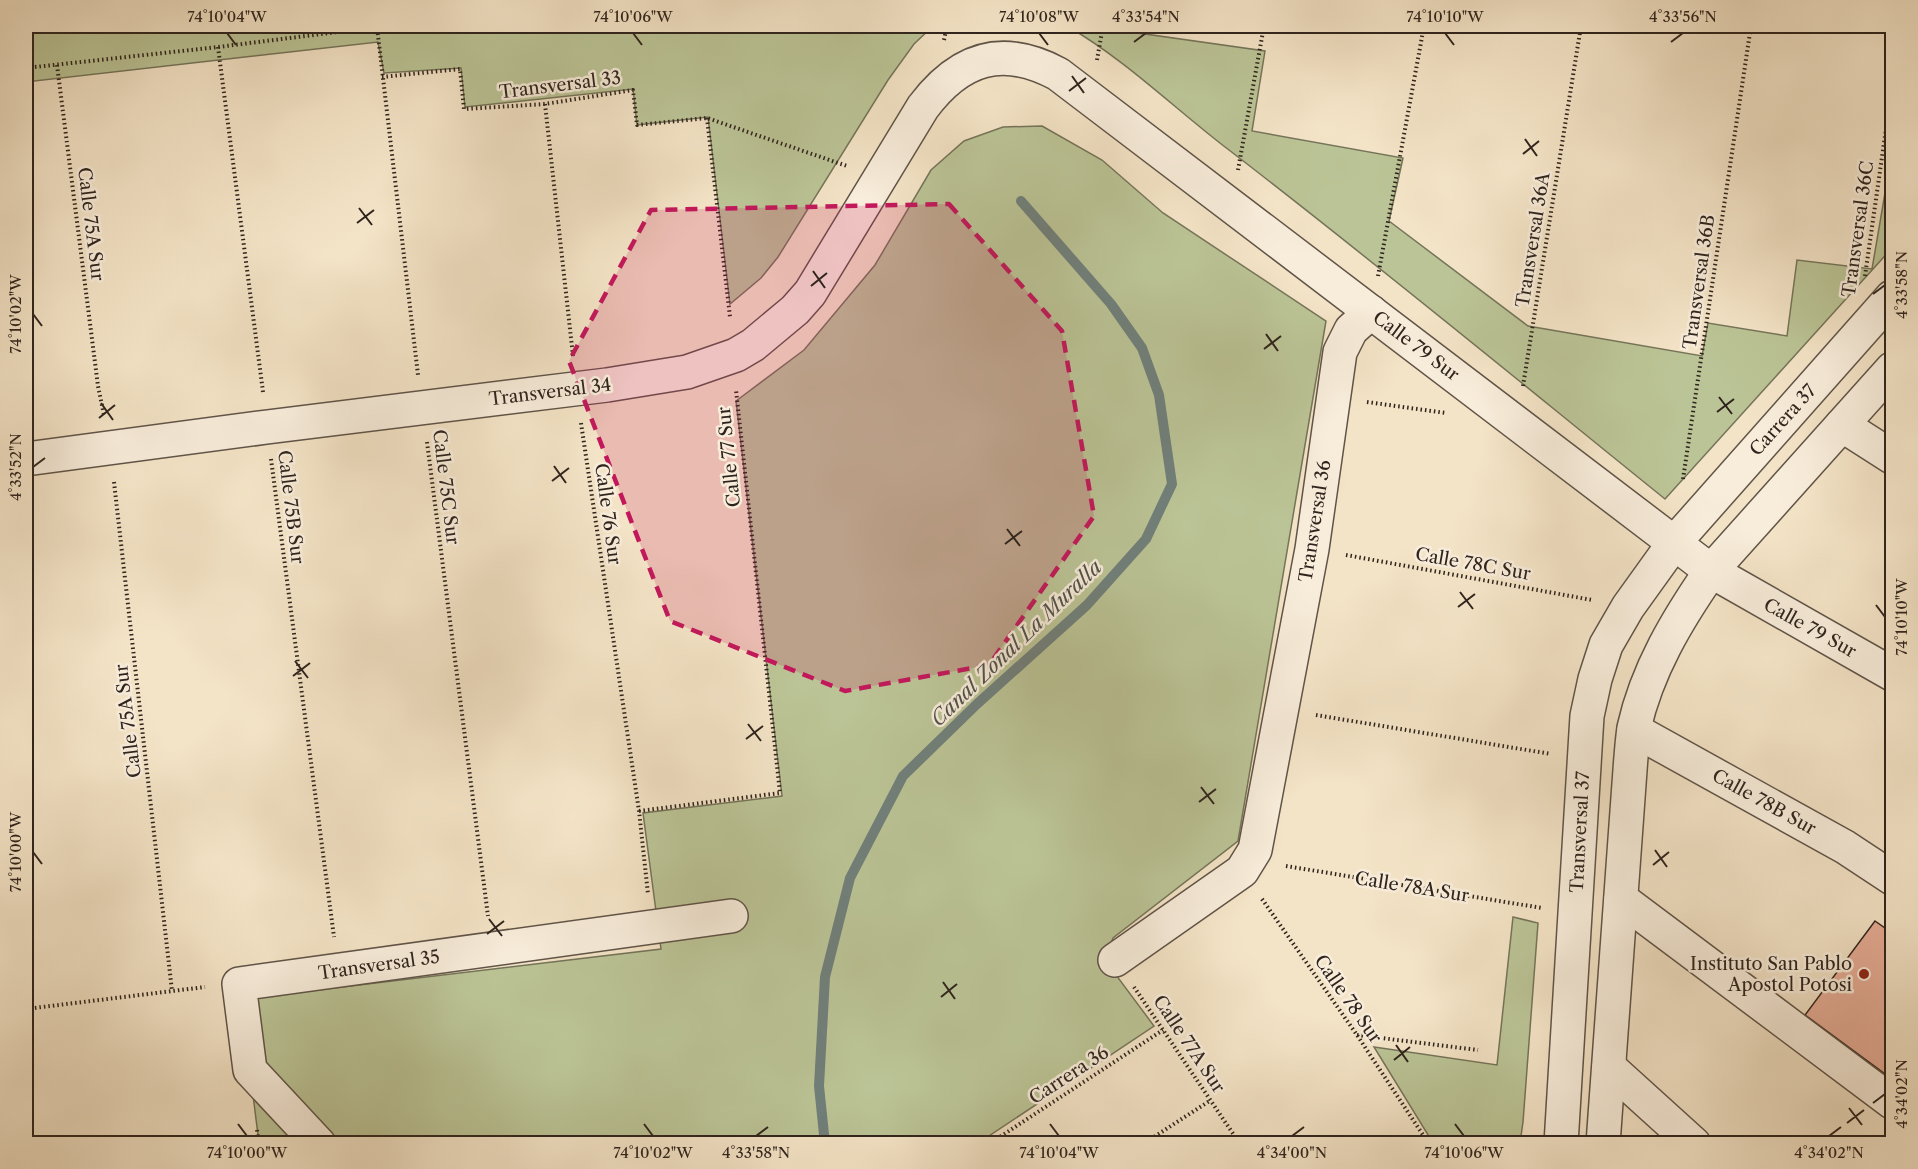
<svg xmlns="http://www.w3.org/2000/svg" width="1918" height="1169" viewBox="0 0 1918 1169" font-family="'Libre Caslon Text',serif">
  <rect width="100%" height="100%" fill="#f4e4c7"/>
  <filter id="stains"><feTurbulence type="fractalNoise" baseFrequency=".00333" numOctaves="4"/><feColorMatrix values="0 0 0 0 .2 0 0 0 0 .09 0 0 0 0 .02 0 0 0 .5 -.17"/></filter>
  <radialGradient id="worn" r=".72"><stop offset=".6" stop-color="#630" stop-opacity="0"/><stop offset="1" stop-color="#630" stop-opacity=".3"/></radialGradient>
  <g fill="#bbc496" stroke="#75745a" stroke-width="1.5">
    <polygon points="26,26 933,26 914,44 888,80 778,257 761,278 730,304 708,117 637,125 633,89 465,107 461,68 384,73 378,42 26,82"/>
    <path d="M1067 26H1117V30L1265 51 1252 131 1403 158 1389 221 1528 326 1702 356 1708 323 1787 336 1797 260 1872 269 1892 152V248L1665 499C1520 382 1376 263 1229 150 1175 109 1126 60 1067 26Z"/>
    <polygon points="1042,126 1102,160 1163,213 1326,321 1238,841 1113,938 1107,955 1113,971 1154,1026 980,1142 980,1143 259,1143 241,999 661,949 643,813 782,796 736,401 804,350 875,265 931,170 964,141 1003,127"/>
    <polygon points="1513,917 1538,923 1523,1122 1520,1143 1433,1143 1374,1047 1497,1065"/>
  </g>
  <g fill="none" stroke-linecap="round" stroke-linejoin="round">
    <polyline stroke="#70807b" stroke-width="10" points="825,1144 819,1086 825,977 850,878 903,776 977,704 1087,605 1146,539 1172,484 1159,395 1142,348 1111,304 1021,201"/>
  </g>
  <polygon fill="#e7ad97" stroke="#2f241d" stroke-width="1.5" points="1875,921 1892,933 1892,1079 1805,1015"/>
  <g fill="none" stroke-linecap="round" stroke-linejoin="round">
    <defs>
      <g id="minor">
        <polyline points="1842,425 1892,457"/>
        <path d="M26 459 267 427 607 385 687 372 736 355 753 345 795 310 810 293 923 107C960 58 1002 44 1058 74L1711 571 1892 674"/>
        <polyline points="1634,730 1845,847 1892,878"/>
        <polyline points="1621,899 1892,1102"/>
        <polyline points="1115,960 1242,871 1255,850 1312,549 1340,352 1351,330 1371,312"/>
        <polyline points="1609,1067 1694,1144"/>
        <polyline points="319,1144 250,1070 239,984 731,916"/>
        <polyline points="1561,1144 1587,716 1595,679 1606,645 1628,607 1674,543 1892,297"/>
        <path d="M1603 1144 1630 770C1631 756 1632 742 1634 728 1647 670 1677 620 1711 571L1892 369"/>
      </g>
    </defs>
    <use href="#minor" stroke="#605448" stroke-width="36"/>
    <g stroke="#2f241d" stroke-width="4" stroke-dasharray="1.5 3" stroke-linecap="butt">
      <polyline points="944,40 947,26"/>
      <polyline points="218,47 263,392"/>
      <polyline points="1097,60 1103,26"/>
      <polyline points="57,65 98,386 104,415"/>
      <polyline points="26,68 218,47 377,27 418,375"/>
      <polyline points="382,77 460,69 464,109 545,104 633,90 637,125 707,118 847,166"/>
      <polyline points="545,104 573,356"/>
      <polyline points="707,118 730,317"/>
      <polyline points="1238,170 1264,26"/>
      <polyline points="1378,276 1424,26"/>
      <polyline points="1865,276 1892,87"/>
      <polyline points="1523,386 1581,26"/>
      <polyline points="1367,402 1446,413"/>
      <polyline points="581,423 639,811 648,894"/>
      <polyline points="427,442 488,916"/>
      <polyline points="271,459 334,937"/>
      <polyline points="1683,479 1751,26"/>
      <polyline points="114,482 172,991"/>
      <polyline points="1346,555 1592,600"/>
      <polyline points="1316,715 1551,754"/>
      <polyline points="639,811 780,793 736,390"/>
      <polyline points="1286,866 1542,908"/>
      <polyline points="1262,899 1357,1035 1429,1144"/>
      <polyline points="1134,987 1240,1144"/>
      <polyline points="26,1002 26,1009"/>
      <polyline points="26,1009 205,987"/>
      <polyline points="1357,1035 1478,1050"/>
      <polyline points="257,1130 259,1144"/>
      <polyline points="238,1144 259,1141"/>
      <polyline points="989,1144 1163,1030"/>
      <polyline points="1143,1144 1211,1100"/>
    </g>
    <use href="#minor" stroke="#f8eddb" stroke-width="33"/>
  </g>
  <path fill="#c2185b" fill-opacity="0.2" stroke="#c2185b" stroke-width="4.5" stroke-dasharray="12 8" stroke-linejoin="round" d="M949 204 1062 331 1094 516 989 665 845 691 670 621 569 361 651 210Z"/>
  <path fill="none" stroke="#2f241d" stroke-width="2" d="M227 33 236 45M633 33 642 45M1039 33 1048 45M1445 33 1454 45M1134 42 1146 33M1671 42 1683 33M1072 76 1084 93M1069 91 1086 78M1525 139 1537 156M1523 154 1539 141M359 208 372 225M357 223 374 210M813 271 825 288M811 286 827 273M1873 294 1885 285M33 314 42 326M1266 334 1278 351M1264 349 1281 336M1719 397 1732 414M101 403 113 420M1717 412 1734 399M99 418 115 405M554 466 566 483M33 467 45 458M552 481 569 468M1007 529 1020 546M1005 544 1022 531M1460 592 1473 609M1876 605 1885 617M1458 607 1475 594M295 661 308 678M293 676 310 663M748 724 761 741M746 739 763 726M1201 787 1214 804M1199 802 1216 789M1655 850 1667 867M33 852 42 864M1653 865 1669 852M489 919 502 936M487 934 504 921M943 982 955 999M941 997 957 984M1396 1045 1408 1062M1394 1060 1410 1047M1873 1103 1885 1094M1849 1108 1862 1125M1847 1123 1864 1110M238 1124 247 1136M644 1124 653 1136M1050 1124 1059 1136M1455 1124 1464 1136M756 1136 768 1127M1292 1136 1304 1127M1829 1136 1841 1127"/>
  <circle fill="#8f2418" stroke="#f8eddb" stroke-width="2" cx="1864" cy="974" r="6"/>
  <g text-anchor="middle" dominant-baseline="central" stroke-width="5" stroke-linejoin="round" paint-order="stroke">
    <g font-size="18" fill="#2f241d" stroke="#f8eddb">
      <text transform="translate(560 85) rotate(-7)">Transversal 33</text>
      <text transform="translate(91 224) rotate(83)">Calle 75A Sur</text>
      <text transform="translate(1858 229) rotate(-82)">Transversal 36C</text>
      <text transform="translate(1533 240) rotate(-81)">Transversal 36A</text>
      <text transform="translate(1699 282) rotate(-82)">Transversal 36B</text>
      <text transform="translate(1416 346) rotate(37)">Calle 79 Sur</text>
      <text transform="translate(550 392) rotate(-7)">Transversal 34</text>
      <text transform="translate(1783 420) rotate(-48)">Carrera 37</text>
      <text transform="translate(729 457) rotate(-96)">Calle 77 Sur</text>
      <text transform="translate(446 487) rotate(83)">Calle 75C Sur</text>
      <text transform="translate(291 507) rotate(83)">Calle 75B Sur</text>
      <text transform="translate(608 514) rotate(82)">Calle 76 Sur</text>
      <text transform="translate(1315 521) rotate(-81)">Transversal 36</text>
      <text transform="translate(1473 564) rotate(10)">Calle 78C Sur</text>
      <text transform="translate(1810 628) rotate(29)">Calle 79 Sur</text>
      <text transform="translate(128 721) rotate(-97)">Calle 75A Sur</text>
      <text transform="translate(1764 802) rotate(29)">Calle 78B Sur</text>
      <text transform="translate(1580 832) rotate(-87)">Transversal 37</text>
      <text transform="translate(1412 887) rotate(9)">Calle 78A Sur</text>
      <text transform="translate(379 965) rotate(-8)">Transversal 35</text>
      <text transform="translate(1348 999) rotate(55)">Calle 78 Sur</text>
      <text transform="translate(1189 1044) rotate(56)">Calle 77A Sur</text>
      <text transform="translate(1069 1075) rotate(-33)">Carrera 36</text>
    </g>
    <g font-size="18" fill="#2f241d" stroke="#f8eddb" text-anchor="end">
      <text x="1852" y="964">Instituto San Pablo<tspan x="1852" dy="21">Apostol Potosi</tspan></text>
    </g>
    <g font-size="20" font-style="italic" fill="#50524c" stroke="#f8eddb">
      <text transform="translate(1016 643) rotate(-44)">Canal Zonal La Muralla</text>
    </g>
  </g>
  <rect width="1918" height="1169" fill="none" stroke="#f4e4c7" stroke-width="66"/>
  <rect x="33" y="33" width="1852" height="1103" fill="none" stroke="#2f241d" stroke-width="2"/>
  <g font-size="15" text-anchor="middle" fill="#2f241d">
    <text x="227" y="22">74°10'04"W</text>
    <text x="633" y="22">74°10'06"W</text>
    <text x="1039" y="22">74°10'08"W</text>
    <text x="1146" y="22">4°33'54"N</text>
    <text x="1445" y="22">74°10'10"W</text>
    <text x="1683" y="22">4°33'56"N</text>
    <text transform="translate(1902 285) rotate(-90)" y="5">4°33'58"N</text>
    <text transform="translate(16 314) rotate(-90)" y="5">74°10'02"W</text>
    <text transform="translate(16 467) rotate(-90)" y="5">4°33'52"N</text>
    <text transform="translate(1902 617) rotate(-90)" y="5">74°10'10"W</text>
    <text transform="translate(16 852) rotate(-90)" y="5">74°10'00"W</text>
    <text transform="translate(1902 1094) rotate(-90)" y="5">4°34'02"N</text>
    <text x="247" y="1158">74°10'00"W</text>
    <text x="653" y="1158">74°10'02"W</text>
    <text x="756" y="1158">4°33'58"N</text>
    <text x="1059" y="1158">74°10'04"W</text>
    <text x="1292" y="1158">4°34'00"N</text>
    <text x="1464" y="1158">74°10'06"W</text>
    <text x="1829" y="1158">4°34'02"N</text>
  </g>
  <rect width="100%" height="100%" filter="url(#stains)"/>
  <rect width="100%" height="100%" fill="url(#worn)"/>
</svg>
